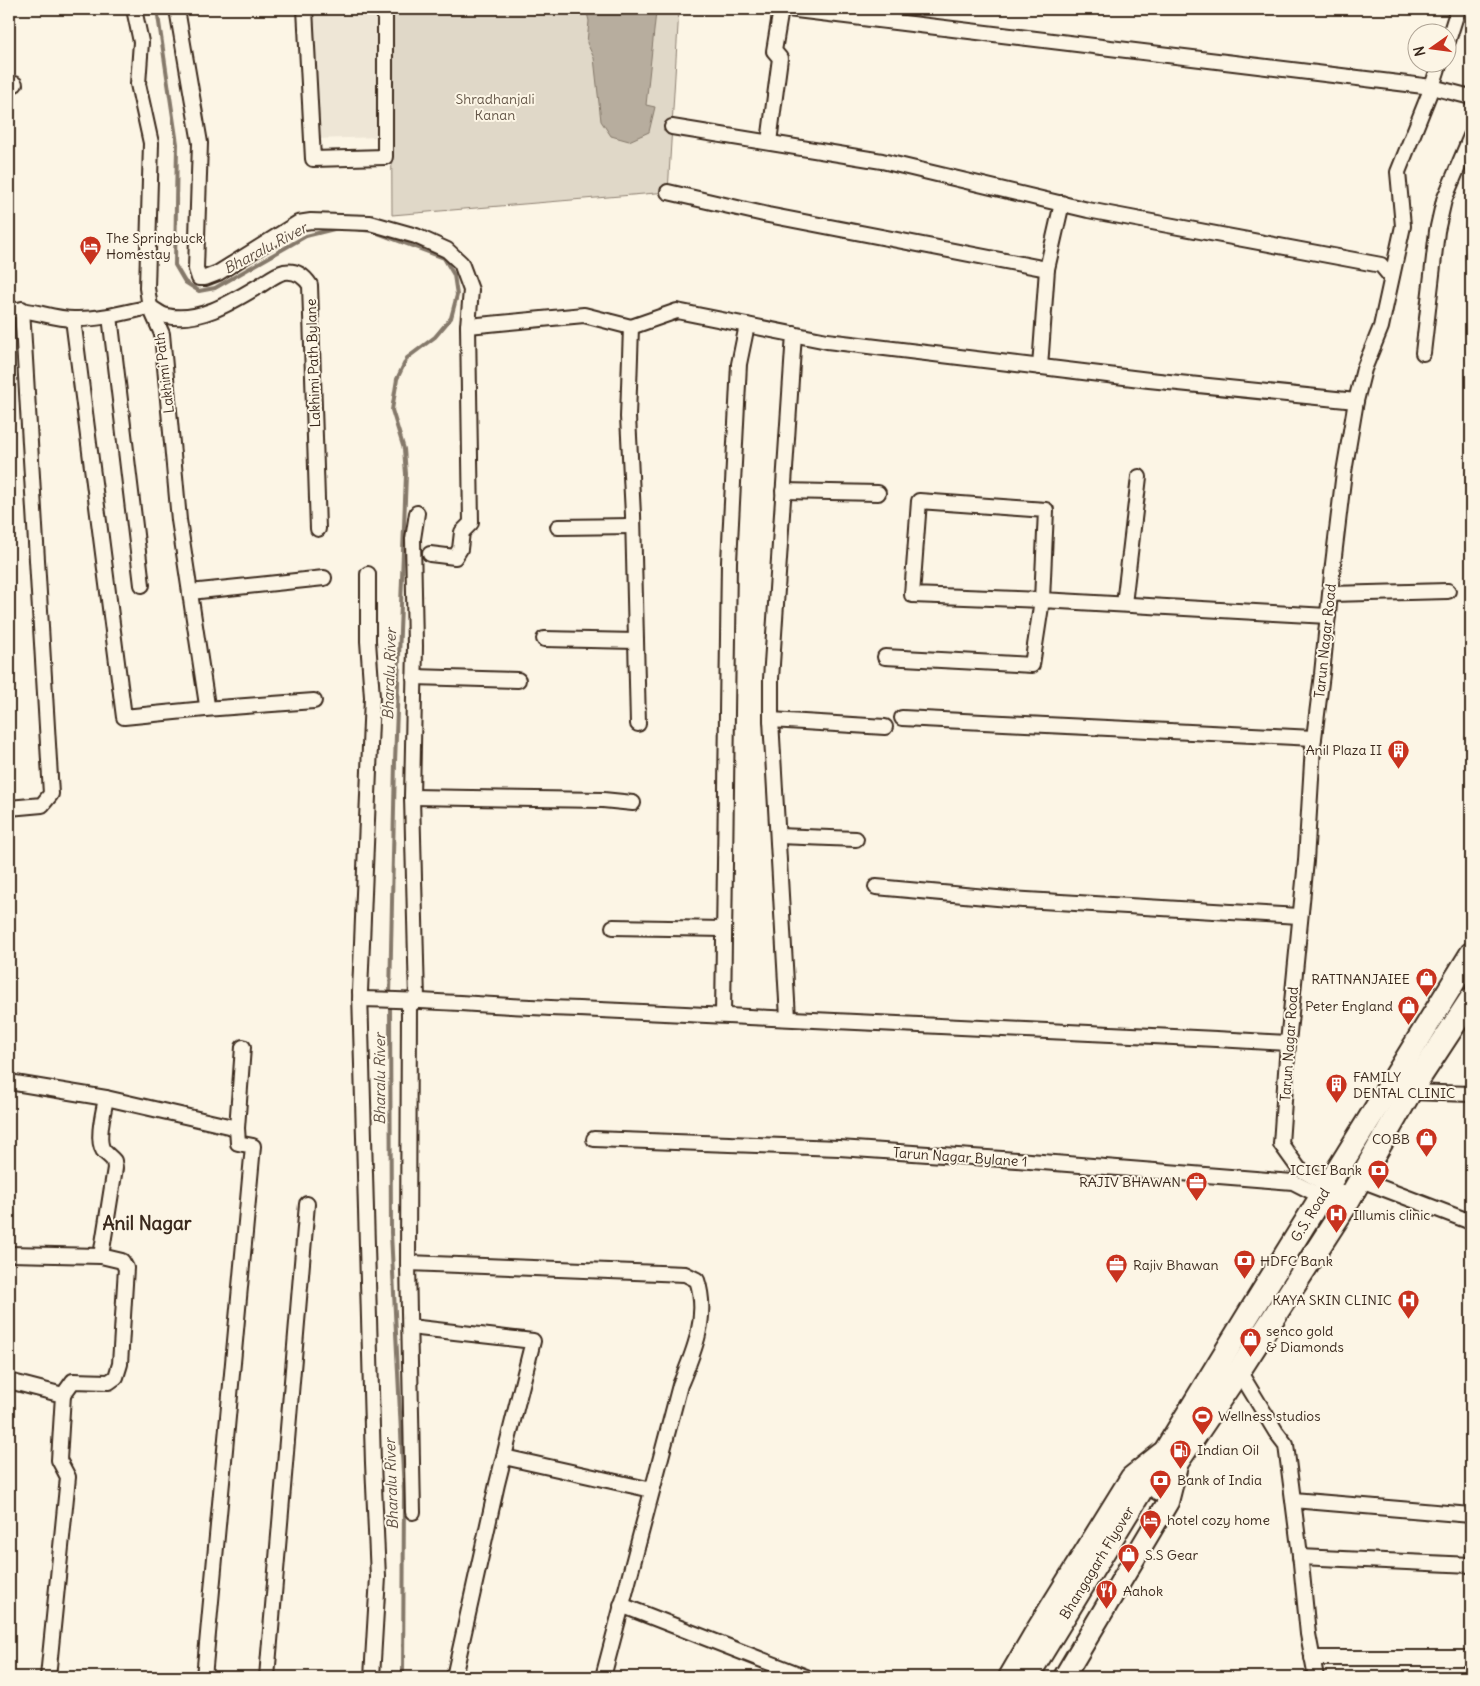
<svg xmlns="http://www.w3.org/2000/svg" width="1480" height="1686" viewBox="0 0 1480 1686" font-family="Delius,sans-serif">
  <rect width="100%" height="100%" fill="#fcf5e5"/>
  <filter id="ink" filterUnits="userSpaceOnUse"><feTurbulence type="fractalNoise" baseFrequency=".02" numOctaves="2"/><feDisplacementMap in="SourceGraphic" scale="10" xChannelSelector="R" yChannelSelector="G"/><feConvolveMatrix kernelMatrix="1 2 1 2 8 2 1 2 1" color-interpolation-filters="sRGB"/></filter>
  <g filter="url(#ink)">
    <polygon fill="#eee6d6" points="306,9 381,9 382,137 313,139"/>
    <polygon fill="#e0d8c8" stroke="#8e8173" points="391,9 679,9 668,192 392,215"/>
    <polygon fill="#b7ad9e" stroke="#85796b" points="586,9 667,9 668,11 656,12 646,105 655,107 649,132 629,141 611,136 601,121 594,58 587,43 589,21"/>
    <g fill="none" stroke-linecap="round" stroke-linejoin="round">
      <g stroke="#85796b" stroke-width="4">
        <polyline points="157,9 177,144 175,265 185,282 199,291 215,288 306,236 338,228"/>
        <polyline points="355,229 372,231 444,258 454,275 457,295 451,318 435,337 407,358 397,379 392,410 404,449 406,474 395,762 390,996"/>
        <polyline points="390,1003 391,1233 404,1492 403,1677"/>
      </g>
      <defs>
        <g id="minor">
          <polyline points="134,9 141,42 138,84 151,143 147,288 150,307 162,334 179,520 207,705 205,709"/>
          <polyline points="177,9 200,143 196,269 199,278 205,278 218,273 298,223 311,221 370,223 416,236 447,250 461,263 471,290 468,326 471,523 462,532 460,549 455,557 430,554"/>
          <polyline points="305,9 313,159 385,157 385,9"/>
          <polyline points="788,9 1432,87 1471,97"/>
          <polyline points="1448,41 1458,9"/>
          <polyline points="9,86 15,84"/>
          <polyline points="672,127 882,161 1088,210 1381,265 1391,277"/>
          <polyline points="769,142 780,58 774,51 781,9"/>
          <polyline points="668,192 768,215 1047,269 1062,203"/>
          <path d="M150 307C156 310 161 315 167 316 198 323 232 302 257 287 265 283 275 274 284 272 296 270 304 276 310 285L318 529"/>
          <path d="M9 310C31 308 51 319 74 319 99 320 126 312 150 307"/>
          <polyline points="110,316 142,585"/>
          <polyline points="73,319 124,717 205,709 314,701"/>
          <polyline points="468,326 584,315 631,327 677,311 827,341 1149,380 1356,401"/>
          <polyline points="631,327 628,417 633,515 638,724"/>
          <polyline points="1423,353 1437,231 1444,200 1471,136"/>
          <polyline points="1040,367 1047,269"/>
          <polyline points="783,491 878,493"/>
          <polyline points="558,527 633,526"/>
          <polyline points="368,574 368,641 372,697 360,992 373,1463 378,1577 372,1677"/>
          <polyline points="190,592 324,578"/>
          <polyline points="1330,594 1448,591"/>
          <polyline points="1124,604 1139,477"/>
          <polyline points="544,639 636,641"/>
          <polyline points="885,657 1032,665 1042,600 912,595 919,501 1046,510 1042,600 1328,616"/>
          <polyline points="414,677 518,680"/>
          <polyline points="902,718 1314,738"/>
          <polyline points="771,720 885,727"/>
          <polyline points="412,797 603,800 633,803"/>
          <polyline points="9,808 42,805 51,794 22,309"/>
          <polyline points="778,836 856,839"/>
          <polyline points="876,887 1008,899 1300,916"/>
          <polyline points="613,927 724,929"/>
          <path d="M360 999C433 1000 506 1007 579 1009 816 1019 1052 1030 1288 1043"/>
          <polyline points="723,1015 729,562 739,364 747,325"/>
          <polyline points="788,1018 771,720 771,679 794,334"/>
          <polyline points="9,1082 106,1098 237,1128"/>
          <polyline points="1410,1092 1471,1094"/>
          <polyline points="594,1139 839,1148 1017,1160 1293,1182 1344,1208"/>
          <polyline points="1361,1180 1471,1222"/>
          <polyline points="1351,1198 1299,1169 1281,1144 1288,1043 1306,861 1313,746 1322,674 1333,564 1344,472 1356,401 1364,369 1381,327 1403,226 1398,172 1432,87 1440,62"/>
          <polyline points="9,1254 101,1256 122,1261 126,1268 120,1364 116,1377 109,1382 73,1381 63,1395"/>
          <path d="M101 1256 115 1168 114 1161C111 1157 106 1154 103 1150 96 1139 104 1110 106 1098"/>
          <path d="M408 1263 685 1274 697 1280C709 1316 694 1352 680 1385L603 1677"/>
          <polyline points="410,1327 533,1341 497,1484 454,1677"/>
          <polyline points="1239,1371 1276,1432 1286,1445 1301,1563 1308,1634 1316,1677"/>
          <polyline points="9,1381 63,1395 59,1460 68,1477 48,1677"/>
          <polyline points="504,1457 652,1490"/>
          <polyline points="1293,1500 1471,1515"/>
          <polyline points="413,1512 408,1263 409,1006 417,1000 412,797 415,646 413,539 417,513"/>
          <polyline points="1300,1557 1471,1565"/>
          <polyline points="621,1605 806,1677"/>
          <polyline points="1312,1658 1471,1658"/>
          <polyline points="204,1677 253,1146 238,1143 237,1128 243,1047"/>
          <polyline points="267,1677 307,1204"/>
        </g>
        <g id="secondary">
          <polyline points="1009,1677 1037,1629 1131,1477 1161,1453"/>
          <polyline points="1064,1677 1168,1502 1177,1466"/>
        </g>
        <g id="primary">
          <polyline points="1159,1489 1239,1371 1344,1208 1410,1092 1471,999"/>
          <path id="s1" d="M1027 1677 1247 1317 1471 954"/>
        </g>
      </defs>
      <use href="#minor" stroke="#3b2a1e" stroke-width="18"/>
      <use href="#secondary" stroke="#3b2a1e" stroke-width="24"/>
      <use href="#primary" stroke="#3b2a1e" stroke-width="26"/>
      <use href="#minor" stroke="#fcf5e5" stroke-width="14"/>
      <use href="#secondary" stroke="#fcf5e5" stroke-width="20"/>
      <use href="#primary" stroke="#fcf5e5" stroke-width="22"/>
    </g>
  </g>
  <defs>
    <symbol id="hotel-pin" viewBox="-11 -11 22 30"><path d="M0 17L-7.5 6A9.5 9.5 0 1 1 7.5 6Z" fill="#c8321e" stroke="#fcf5e5"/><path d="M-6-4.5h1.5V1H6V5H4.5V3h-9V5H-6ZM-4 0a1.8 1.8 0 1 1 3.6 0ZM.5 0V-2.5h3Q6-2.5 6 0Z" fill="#fff"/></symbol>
    <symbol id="building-pin" viewBox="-11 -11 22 30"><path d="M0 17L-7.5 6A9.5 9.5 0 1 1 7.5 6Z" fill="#c8321e" stroke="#fcf5e5"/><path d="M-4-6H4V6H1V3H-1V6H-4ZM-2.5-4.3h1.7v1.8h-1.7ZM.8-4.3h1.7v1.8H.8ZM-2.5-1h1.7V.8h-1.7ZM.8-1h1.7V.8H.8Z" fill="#fff"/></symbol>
    <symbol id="shop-pin" viewBox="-11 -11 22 30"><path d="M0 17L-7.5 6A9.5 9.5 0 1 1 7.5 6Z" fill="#c8321e" stroke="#fcf5e5"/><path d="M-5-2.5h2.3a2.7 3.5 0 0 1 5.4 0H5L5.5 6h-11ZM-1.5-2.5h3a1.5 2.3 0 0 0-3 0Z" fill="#fff"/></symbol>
    <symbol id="bank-pin" viewBox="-11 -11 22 30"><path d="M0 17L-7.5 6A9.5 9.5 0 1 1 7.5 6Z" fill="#c8321e" stroke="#fcf5e5"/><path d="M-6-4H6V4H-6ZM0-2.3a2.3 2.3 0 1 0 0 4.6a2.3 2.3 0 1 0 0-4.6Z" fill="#fff"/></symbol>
    <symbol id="office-pin" viewBox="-11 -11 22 30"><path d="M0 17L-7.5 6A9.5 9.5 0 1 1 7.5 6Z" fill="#c8321e" stroke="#fcf5e5"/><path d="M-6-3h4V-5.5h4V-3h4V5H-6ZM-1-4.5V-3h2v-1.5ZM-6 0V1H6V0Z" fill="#fff"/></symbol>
    <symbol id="hospital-pin" viewBox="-11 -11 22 30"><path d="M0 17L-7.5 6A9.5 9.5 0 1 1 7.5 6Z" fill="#c8321e" stroke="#fcf5e5"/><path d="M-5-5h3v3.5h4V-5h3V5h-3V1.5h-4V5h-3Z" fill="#fff"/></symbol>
    <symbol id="stadium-pin" viewBox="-11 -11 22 30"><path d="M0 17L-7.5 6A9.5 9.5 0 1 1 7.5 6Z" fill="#c8321e" stroke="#fcf5e5"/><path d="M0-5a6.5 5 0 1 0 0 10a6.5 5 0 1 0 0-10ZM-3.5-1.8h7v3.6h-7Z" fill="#fff"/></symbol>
    <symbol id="fuel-pin" viewBox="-11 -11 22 30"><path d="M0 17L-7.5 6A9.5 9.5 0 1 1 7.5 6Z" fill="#c8321e" stroke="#fcf5e5"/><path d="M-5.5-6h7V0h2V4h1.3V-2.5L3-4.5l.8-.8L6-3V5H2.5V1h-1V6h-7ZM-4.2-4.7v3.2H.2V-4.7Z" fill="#fff"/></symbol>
    <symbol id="restaurant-pin" viewBox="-11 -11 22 30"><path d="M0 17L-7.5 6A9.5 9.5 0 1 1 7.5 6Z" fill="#c8321e" stroke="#fcf5e5"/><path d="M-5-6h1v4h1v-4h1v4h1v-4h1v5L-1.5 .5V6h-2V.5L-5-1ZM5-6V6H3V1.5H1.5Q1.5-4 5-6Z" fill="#fff"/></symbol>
  </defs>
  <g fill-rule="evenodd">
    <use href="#hotel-pin" x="78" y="234" width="25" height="34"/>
    <use href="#building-pin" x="1386" y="738" width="25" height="34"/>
    <use href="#shop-pin" x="1414" y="966" width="25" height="34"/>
    <use href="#shop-pin" x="1396" y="994" width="25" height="34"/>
    <use href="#building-pin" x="1324" y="1072" width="25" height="34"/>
    <use href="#shop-pin" x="1414" y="1126" width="25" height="34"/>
    <use href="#bank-pin" x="1366" y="1158" width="25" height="34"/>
    <use href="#office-pin" x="1184" y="1170" width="25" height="34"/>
    <use href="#hospital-pin" x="1324" y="1202" width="25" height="34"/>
    <use href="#bank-pin" x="1232" y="1248" width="25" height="34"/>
    <use href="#office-pin" x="1104" y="1252" width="25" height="34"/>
    <use href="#hospital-pin" x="1396" y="1288" width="25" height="34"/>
    <use href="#shop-pin" x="1238" y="1326" width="25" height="34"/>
    <use href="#stadium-pin" x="1190" y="1404" width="25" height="34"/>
    <use href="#fuel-pin" x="1168" y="1438" width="25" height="34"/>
    <use href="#bank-pin" x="1148" y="1468" width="25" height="34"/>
    <use href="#hotel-pin" x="1138" y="1508" width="25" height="34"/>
    <use href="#shop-pin" x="1116" y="1542" width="25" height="34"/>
    <use href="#restaurant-pin" x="1094" y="1578" width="25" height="34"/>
  </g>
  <g text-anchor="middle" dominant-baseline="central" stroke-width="4" stroke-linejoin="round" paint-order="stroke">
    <g font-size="14" fill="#645648" stroke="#fcf5e5">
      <text x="495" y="99">Shradhanjali<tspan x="495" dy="16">Kanan</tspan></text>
    </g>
    <g font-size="14" fill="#3b2a1e" stroke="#fcf5e5" text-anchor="start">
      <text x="106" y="238">The Springbuck<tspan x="106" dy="16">Homestay</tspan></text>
      <text x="1382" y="750" text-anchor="end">Anil Plaza II</text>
      <text x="1410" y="979" text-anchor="end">RATTNANJAIEE</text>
      <text x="1393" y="1006" text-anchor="end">Peter England</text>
      <text x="1353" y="1077">FAMILY<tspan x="1353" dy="16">DENTAL CLINIC</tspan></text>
      <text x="1410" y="1139" text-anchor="end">COBB</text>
      <text x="1362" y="1170" text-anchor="end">ICICI Bank</text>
      <text x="1181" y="1182" text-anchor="end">RAJIV BHAWAN</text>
      <text x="1353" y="1215">Illumis clinic</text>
      <text x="1260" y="1261">HDFC Bank</text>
      <text x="1133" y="1265">Rajiv Bhawan</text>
      <text x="1392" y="1300" text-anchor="end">KAYA SKIN CLINIC</text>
      <text x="1266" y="1331">senco gold<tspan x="1266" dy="16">&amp; Diamonds</tspan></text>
      <text x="1218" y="1416">Wellness studios</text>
      <text x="1197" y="1450">Indian Oil</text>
      <text x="1177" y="1480">Bank of India</text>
      <text x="1167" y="1520">hotel cozy home</text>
      <text x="1145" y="1555">S.S Gear</text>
      <text x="1123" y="1591">Aahok</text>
    </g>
    <g font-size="14" fill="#3b2a1e" stroke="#fcf5e5">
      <text transform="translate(313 363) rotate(-92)">Lakhimi Path Bylane</text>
      <text transform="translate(164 373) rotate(-97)">Lakhimi Path</text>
      <text transform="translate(1325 641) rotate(-84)">Tarun Nagar Road</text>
      <text transform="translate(1289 1044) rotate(-86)">Tarun Nagar Road</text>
      <text transform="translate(960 1157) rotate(4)">Tarun Nagar Bylane 1</text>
      <text stroke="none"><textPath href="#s1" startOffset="542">G.S. Road</textPath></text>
      <text stroke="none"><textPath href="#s1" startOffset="134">Bhangagarh Flyover</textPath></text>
    </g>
    <g font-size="15" font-style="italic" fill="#605144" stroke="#fcf5e5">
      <text transform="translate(265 248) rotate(-28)">Bharalu River</text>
      <text transform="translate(389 674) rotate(-88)">Bharalu River</text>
      <text transform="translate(379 1079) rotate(-90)">Bharalu River</text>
      <text transform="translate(391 1484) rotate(-92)">Bharalu River</text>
    </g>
    <g font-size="19" font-weight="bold" fill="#3b2a1e" stroke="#fcf5e5">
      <text x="147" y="1223">Anil Nagar</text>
    </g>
  </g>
  <rect width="1480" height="1686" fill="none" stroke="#fcf5e5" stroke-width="30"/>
  <rect x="15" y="15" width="1450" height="1656" fill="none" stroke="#3b2a1e" stroke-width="2" filter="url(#ink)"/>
  <g transform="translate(1432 48) rotate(256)"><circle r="24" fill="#fcf5e5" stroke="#afa495"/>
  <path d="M0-4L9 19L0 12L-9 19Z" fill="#c8321e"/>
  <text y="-8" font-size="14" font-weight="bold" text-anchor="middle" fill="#3b2a1e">N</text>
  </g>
</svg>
